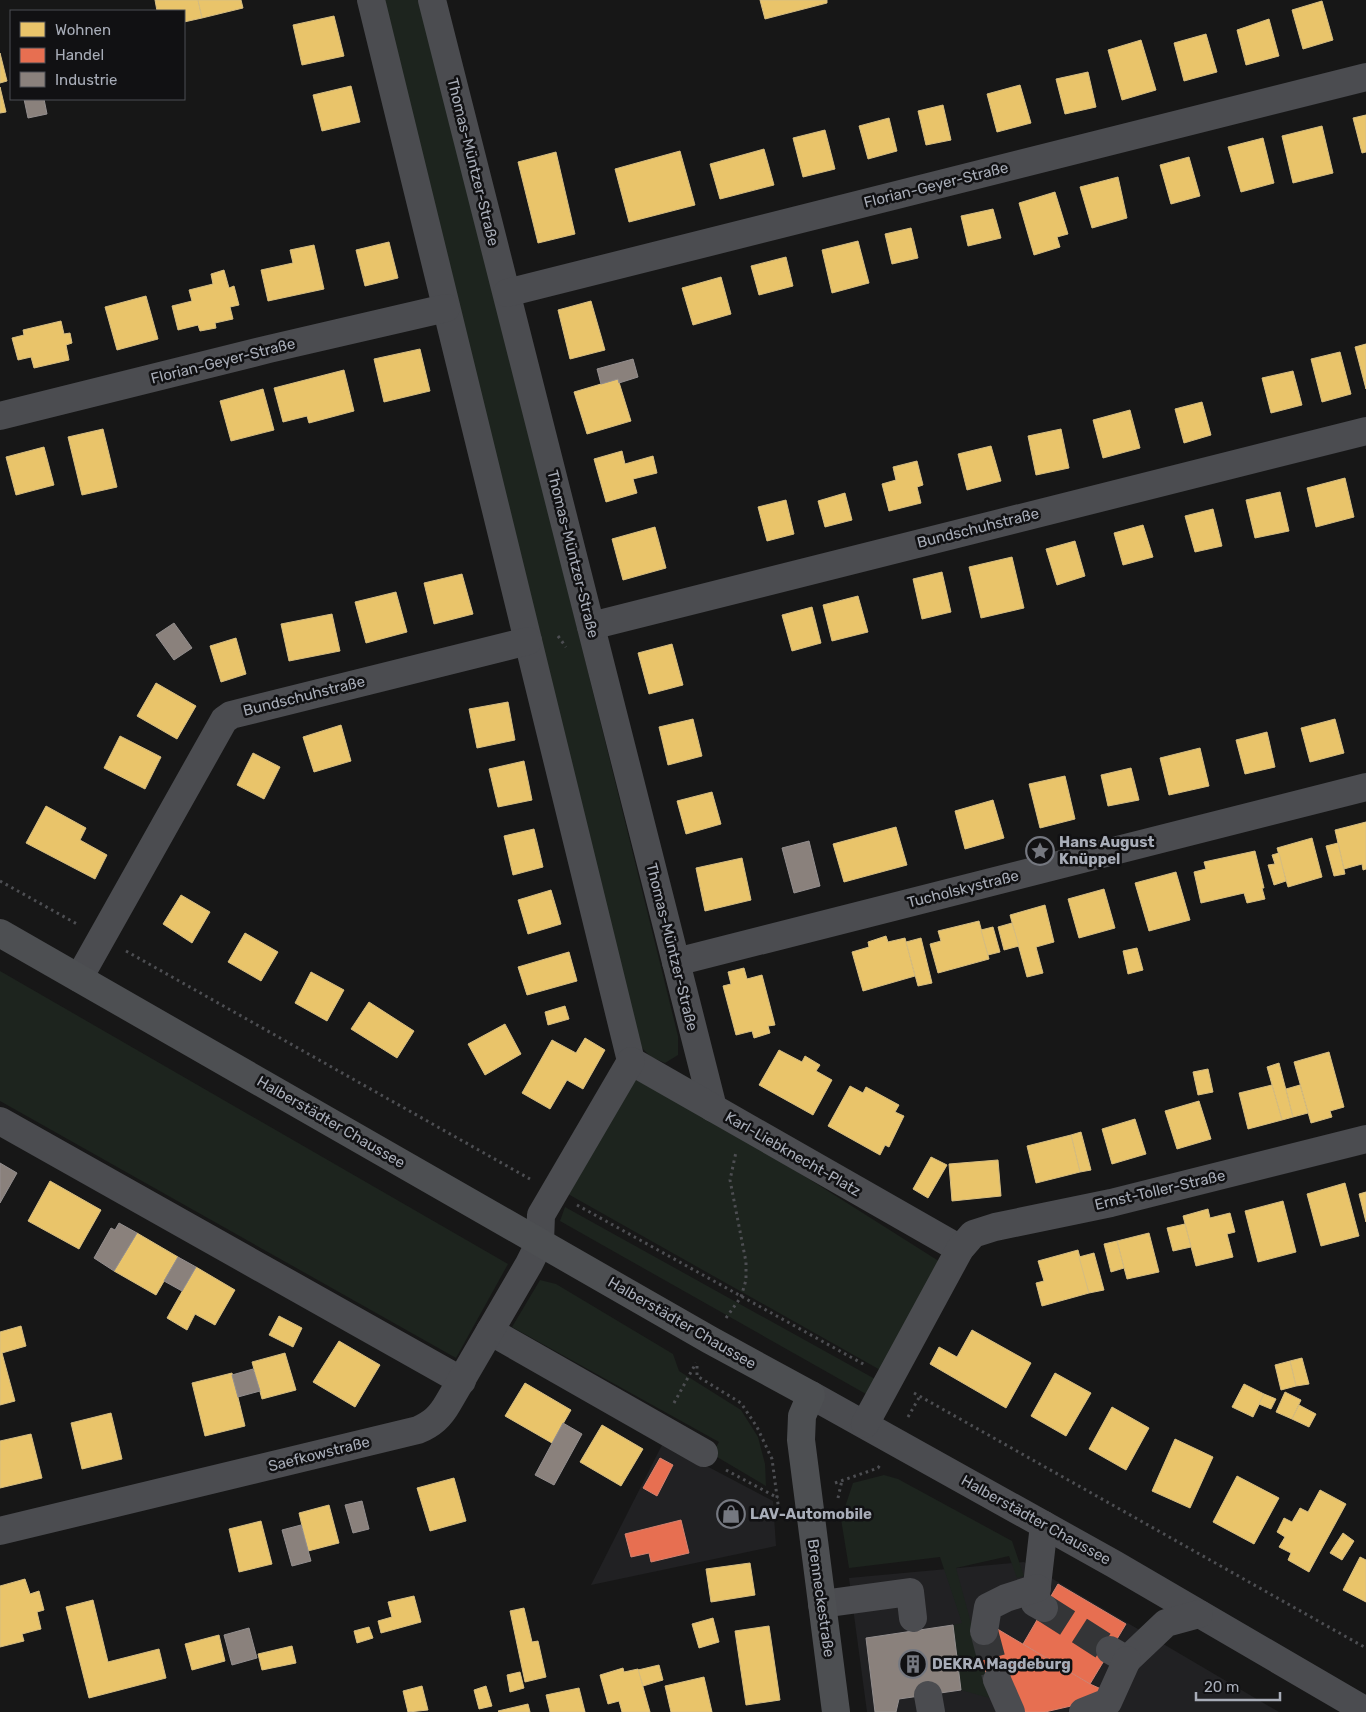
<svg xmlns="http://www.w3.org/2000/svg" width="1366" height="1712" viewBox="0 0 1366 1712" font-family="Rubik,sans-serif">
  <rect width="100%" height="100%" fill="#171717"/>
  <g fill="#212123">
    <polygon points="663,1443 773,1501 776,1546 591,1585"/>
    <polygon points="1024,1562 1279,1712 867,1712 849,1578"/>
  </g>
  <g fill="#1d241e">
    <polygon points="381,0 422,0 678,1036 678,1055 665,1063 651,1057 639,1045"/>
    <polygon points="0,971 508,1264 456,1358 0,1101"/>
    <polygon points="638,1071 945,1265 882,1371 568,1194"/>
    <polygon points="565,1207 875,1379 866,1394 560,1221"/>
    <polygon points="540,1280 556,1284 673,1354 679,1371 741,1410 758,1437 765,1464 766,1486 712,1454 719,1442 512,1327"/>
    <polygon points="884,1475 898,1479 1012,1541 1024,1576 1017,1578 1009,1556 956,1568 974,1634 989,1682 993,1699 961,1690 953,1625 962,1623 940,1557 849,1568 841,1519 853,1483"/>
  </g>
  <g fill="#e9c46a" stroke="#d6bd81">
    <polygon points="155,0 198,0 202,18 184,22 184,11 157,11"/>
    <polygon points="198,0 241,0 243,8 202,18"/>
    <polygon points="760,0 827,0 827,3 765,19"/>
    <polygon points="1322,1 1333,40 1303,49 1292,10"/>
    <polygon points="334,16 344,56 302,65 293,25"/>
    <polygon points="1269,19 1279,56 1246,65 1237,30"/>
    <polygon points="1206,34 1217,72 1184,81 1174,43"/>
    <polygon points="1141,40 1156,90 1122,100 1108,50"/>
    <polygon points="0,53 7,81 0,83"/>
    <polygon points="1088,72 1096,107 1065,114 1056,79"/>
    <polygon points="1020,85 1031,123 997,132 987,94"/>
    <polygon points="351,86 360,122 322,131 313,95"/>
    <polygon points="0,87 6,112 0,113"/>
    <polygon points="943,105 951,140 926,145 918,111"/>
    <polygon points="1366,115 1366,152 1362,153 1353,118"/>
    <polygon points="889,118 897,151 868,159 859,126"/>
    <polygon points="1322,126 1333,173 1293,183 1282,136"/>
    <polygon points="825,130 835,169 803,177 793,138"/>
    <polygon points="1263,138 1274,183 1241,192 1228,147"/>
    <polygon points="764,149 774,185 720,199 710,164"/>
    <polygon points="680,151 695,205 629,222 615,169"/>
    <polygon points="556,152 575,234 538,243 518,162"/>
    <polygon points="1189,157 1200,196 1171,204 1160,165"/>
    <polygon points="1118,177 1127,218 1092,228 1080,187"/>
    <polygon points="1055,192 1068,234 1057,237 1060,247 1034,255 1019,203"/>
    <polygon points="993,209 1001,238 968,246 961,216"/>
    <polygon points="911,228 918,258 892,264 885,234"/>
    <polygon points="858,241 869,283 832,293 822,250"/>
    <polygon points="389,242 398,278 365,286 356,250"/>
    <polygon points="314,245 324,289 268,301 261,270 293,263 290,250"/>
    <polygon points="786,257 793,286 759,295 751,266"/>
    <polygon points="224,270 229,288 234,286 239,305 230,307 233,319 215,323 216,328 200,331 198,325 178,330 172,306 192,301 189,290 213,284 211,274"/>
    <polygon points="721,277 731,314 693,325 682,288"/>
    <polygon points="146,296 158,339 117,350 105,307"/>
    <polygon points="591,301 605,350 570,359 558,310"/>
    <polygon points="61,321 64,334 70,333 72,343 66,345 69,360 34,368 31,357 18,360 12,338 24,335 23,330"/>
    <polygon points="1366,344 1366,389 1355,347"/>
    <polygon points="420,349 430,391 384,402 374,359"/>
    <polygon points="1340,352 1351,394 1322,402 1311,359"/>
    <polygon points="344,370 354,411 309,423 307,416 283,422 274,388"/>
    <polygon points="1293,371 1302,405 1271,413 1262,378"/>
    <polygon points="618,379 631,421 587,434 574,392"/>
    <polygon points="263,389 274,430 231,441 220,401"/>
    <polygon points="1202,402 1211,435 1184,443 1175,409"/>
    <polygon points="1130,410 1140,448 1103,458 1093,420"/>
    <polygon points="103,429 117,487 82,495 68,437"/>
    <polygon points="1061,429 1069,468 1036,475 1028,436"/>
    <polygon points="991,446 1001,481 967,490 958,454"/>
    <polygon points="44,447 54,485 16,495 6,457"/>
    <polygon points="622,451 625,464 653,456 657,473 633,479 637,493 606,502 594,459"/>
    <polygon points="917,461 923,485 917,487 921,503 889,511 882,484 896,480 893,467"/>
    <polygon points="1345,478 1354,517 1316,527 1307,488"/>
    <polygon points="1280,492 1289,531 1255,538 1246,500"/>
    <polygon points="845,493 852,520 825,527 818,501"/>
    <polygon points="786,500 794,534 767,541 758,507"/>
    <polygon points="1213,509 1222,546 1195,552 1185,516"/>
    <polygon points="1143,525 1153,557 1123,565 1114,533"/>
    <polygon points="655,527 666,568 623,580 612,539"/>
    <polygon points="1075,541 1085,576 1057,585 1046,549"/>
    <polygon points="1012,557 1024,608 981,618 969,567"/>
    <polygon points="942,572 951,612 922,619 913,579"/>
    <polygon points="462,574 473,614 434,624 424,583"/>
    <polygon points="396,592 407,632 366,643 355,602"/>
    <polygon points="858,596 868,632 832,641 823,605"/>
    <polygon points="812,607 821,643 792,651 782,615"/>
    <polygon points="332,614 340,651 289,661 281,624"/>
    <polygon points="236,638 246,674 221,682 210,646"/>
    <polygon points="672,644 683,685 649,694 638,653"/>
    <polygon points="156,683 196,706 177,739 137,716"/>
    <polygon points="508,702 515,740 477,748 469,709"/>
    <polygon points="693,719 702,756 668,765 659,727"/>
    <polygon points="1335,719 1344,753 1310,762 1301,728"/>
    <polygon points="341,725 351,761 314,772 303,737"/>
    <polygon points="1267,732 1275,767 1245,774 1236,740"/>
    <polygon points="120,736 161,757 145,789 104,768"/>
    <polygon points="1200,748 1209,786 1169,795 1160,758"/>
    <polygon points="253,753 280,767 264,799 237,785"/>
    <polygon points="524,761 532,800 498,807 489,769"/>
    <polygon points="1131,768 1139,800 1108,806 1101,775"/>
    <polygon points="1065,776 1075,819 1040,828 1029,784"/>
    <polygon points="712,792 721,824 686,834 677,801"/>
    <polygon points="993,800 1004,838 965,849 955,811"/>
    <polygon points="46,806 86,828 80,840 107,855 95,879 26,843"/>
    <polygon points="1366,822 1366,869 1363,870 1362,864 1344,869 1335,830"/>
    <polygon points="896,827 907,865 844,882 833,844"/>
    <polygon points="534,829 543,867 513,875 504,836"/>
    <polygon points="1312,838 1322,877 1288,887 1277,848"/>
    <polygon points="1338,843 1345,874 1334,876 1326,846"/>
    <polygon points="1255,851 1264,888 1262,888 1265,899 1247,903 1244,893 1201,903 1194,872 1206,869 1204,862"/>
    <polygon points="1279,853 1286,881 1274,885 1268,865 1275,864 1272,855"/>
    <polygon points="742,858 751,900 705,911 696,868"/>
    <polygon points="1176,872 1190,920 1149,931 1135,883"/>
    <polygon points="1104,889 1115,928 1079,938 1068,899"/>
    <polygon points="551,890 561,924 528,934 518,900"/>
    <polygon points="181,895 210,912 192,943 163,924"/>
    <polygon points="1045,905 1054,942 1036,947 1043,973 1027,977 1010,915"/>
    <polygon points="979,921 989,959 938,973 930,944 941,941 938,931"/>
    <polygon points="1012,923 1019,946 1004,950 998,927"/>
    <polygon points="993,927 1000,952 988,955 981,930"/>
    <polygon points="245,933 278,952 261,981 228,962"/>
    <polygon points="886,936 888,942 905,938 915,976 863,991 852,952 869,947 868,942"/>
    <polygon points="921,938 932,983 918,986 906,942"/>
    <polygon points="1137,948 1143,970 1128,974 1123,951"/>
    <polygon points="569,952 577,981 527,995 518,967"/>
    <polygon points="744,968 747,979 762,975 775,1025 768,1026 770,1033 754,1038 752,1031 736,1035 723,986 731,984 728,972"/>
    <polygon points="311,972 344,990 327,1021 295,1003"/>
    <polygon points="369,1002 414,1031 397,1058 351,1029"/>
    <polygon points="565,1006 569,1019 548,1025 545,1012"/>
    <polygon points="505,1024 521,1054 485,1075 468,1044"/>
    <polygon points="585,1038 605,1050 583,1089 567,1080 550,1109 522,1093 552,1040 576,1053"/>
    <polygon points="779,1050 802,1062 805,1056 820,1065 816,1071 832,1080 813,1115 759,1085"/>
    <polygon points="1329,1052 1344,1107 1330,1111 1332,1117 1311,1123 1294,1062"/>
    <polygon points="1279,1063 1293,1117 1282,1120 1267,1067"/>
    <polygon points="1208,1069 1213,1092 1198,1095 1193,1072"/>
    <polygon points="1272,1085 1282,1120 1248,1129 1239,1093"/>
    <polygon points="1300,1085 1308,1113 1293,1117 1286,1089"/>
    <polygon points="850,1086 863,1093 866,1087 899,1105 895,1112 904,1116 889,1147 885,1145 880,1155 828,1126"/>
    <polygon points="1199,1101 1211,1139 1177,1149 1165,1111"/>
    <polygon points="1135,1119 1146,1154 1112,1164 1102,1129"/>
    <polygon points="1081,1132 1091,1170 1080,1172 1071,1135"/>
    <polygon points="1071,1135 1080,1172 1036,1183 1027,1146"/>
    <polygon points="931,1157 947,1165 928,1198 913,1189"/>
    <polygon points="998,1160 1001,1196 952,1201 949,1164"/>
    <polygon points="50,1181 101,1210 79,1249 28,1221"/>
    <polygon points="1345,1183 1359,1236 1321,1246 1307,1194"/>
    <polygon points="1366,1192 1366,1222 1359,1194"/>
    <polygon points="1283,1201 1296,1252 1258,1262 1245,1211"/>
    <polygon points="1208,1209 1210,1218 1230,1213 1235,1232 1227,1234 1233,1257 1196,1266 1183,1216"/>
    <polygon points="1185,1224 1191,1247 1173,1251 1167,1228"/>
    <polygon points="137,1233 178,1257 156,1295 114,1271"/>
    <polygon points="1149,1233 1159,1272 1127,1279 1117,1241"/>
    <polygon points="1117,1241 1124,1268 1111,1272 1104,1244"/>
    <polygon points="1078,1250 1089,1293 1042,1306 1036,1283 1044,1281 1038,1261"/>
    <polygon points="1094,1253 1104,1290 1089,1293 1079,1257"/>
    <polygon points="196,1267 235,1290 215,1325 195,1314 187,1330 167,1318"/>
    <polygon points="279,1316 302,1328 293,1347 269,1335"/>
    <polygon points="21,1326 26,1346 2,1353 15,1401 0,1405 0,1332"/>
    <polygon points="972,1330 1031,1363 1006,1408 930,1364 939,1347 957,1357"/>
    <polygon points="339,1341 380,1365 355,1407 313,1382"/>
    <polygon points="285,1353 296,1390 262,1399 252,1362"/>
    <polygon points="1302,1358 1309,1384 1296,1386 1290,1361"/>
    <polygon points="1290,1361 1296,1386 1281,1390 1275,1365"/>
    <polygon points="232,1373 245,1426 205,1436 192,1383"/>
    <polygon points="1055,1373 1091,1393 1066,1436 1031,1416"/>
    <polygon points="525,1383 571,1410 552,1443 505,1416"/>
    <polygon points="1244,1384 1264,1394 1253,1417 1232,1407"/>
    <polygon points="1285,1392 1301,1400 1292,1419 1276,1412"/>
    <polygon points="1264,1394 1276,1399 1271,1409 1259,1404"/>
    <polygon points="1299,1405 1316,1414 1309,1427 1292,1419"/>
    <polygon points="1112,1407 1149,1428 1126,1470 1089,1449"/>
    <polygon points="111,1413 122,1459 82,1469 71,1423"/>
    <polygon points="602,1425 643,1449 621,1486 580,1462"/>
    <polygon points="31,1434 42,1478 0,1488 0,1441"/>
    <polygon points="1175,1439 1213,1457 1190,1508 1152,1491"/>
    <polygon points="1237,1476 1279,1498 1254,1544 1213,1522"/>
    <polygon points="454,1478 466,1521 430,1531 417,1488"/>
    <polygon points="1320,1490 1346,1504 1309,1572 1288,1560 1291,1553 1279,1547 1285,1537 1277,1532 1284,1518 1292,1522 1300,1508 1308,1512"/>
    <polygon points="329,1505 339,1543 308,1551 299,1513"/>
    <polygon points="261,1521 272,1564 239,1572 229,1529"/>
    <polygon points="1343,1533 1354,1541 1342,1560 1330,1553"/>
    <polygon points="1360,1557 1366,1560 1366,1602 1343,1590"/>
    <polygon points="750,1563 755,1595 711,1602 706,1569"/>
    <polygon points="25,1579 30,1594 39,1591 44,1610 37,1612 41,1629 22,1634 24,1641 0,1647 0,1586"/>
    <polygon points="414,1596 421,1622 381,1633 378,1621 392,1617 388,1602"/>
    <polygon points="93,1600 108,1662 159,1649 166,1678 89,1698 66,1607"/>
    <polygon points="524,1608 532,1642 538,1641 546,1677 525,1682 510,1611"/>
    <polygon points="713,1618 719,1642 699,1648 692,1624"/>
    <polygon points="769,1626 780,1700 746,1705 735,1631"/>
    <polygon points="369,1627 373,1638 357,1643 354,1631"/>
    <polygon points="219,1635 225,1661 192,1670 185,1644"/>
    <polygon points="292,1646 296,1663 262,1670 258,1654"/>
    <polygon points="659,1665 663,1680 643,1686 638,1670"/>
    <polygon points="623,1668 624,1672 638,1669 650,1712 622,1712 619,1701 608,1704 600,1675"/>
    <polygon points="520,1672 524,1688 510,1692 507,1675"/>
    <polygon points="704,1677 712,1712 671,1712 665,1686"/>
    <polygon points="422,1686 428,1710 408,1712 403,1691"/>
    <polygon points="486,1686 492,1706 479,1709 474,1690"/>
    <polygon points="579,1688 585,1712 550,1712 546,1695"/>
    <polygon points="528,1704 530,1712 499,1712 498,1711"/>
  </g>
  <g fill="#e76f51" stroke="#d48270">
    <polygon points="660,1458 673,1465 657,1496 643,1488"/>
    <polygon points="681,1520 689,1553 651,1562 649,1553 631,1557 625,1534"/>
    <polygon points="1058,1584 1126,1624 1090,1684 1023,1644"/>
    <polygon points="994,1627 1090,1684 1101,1689 1097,1700 1045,1712 1023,1712 989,1682 974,1634"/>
  </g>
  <g fill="#8a817c" stroke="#938e8e">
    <polygon points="24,99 44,99 47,114 28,118"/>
    <polygon points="633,359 638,377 619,383 618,379 601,384 597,369"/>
    <polygon points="174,623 192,648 174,660 156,635"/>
    <polygon points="809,841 820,886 794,893 782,848"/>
    <polygon points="0,1163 17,1173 0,1203"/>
    <polygon points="119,1223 137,1233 114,1271 94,1258 111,1228 115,1230"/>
    <polygon points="178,1257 196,1267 182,1291 164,1281"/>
    <polygon points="253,1369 260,1391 238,1397 232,1375"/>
    <polygon points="563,1423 582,1434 554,1485 535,1475"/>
    <polygon points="362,1501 369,1529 353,1533 345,1505"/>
    <polygon points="301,1525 311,1561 292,1566 282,1530"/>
    <polygon points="953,1625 961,1690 899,1699 896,1712 875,1712 866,1638"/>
    <polygon points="249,1628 257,1658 232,1665 224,1635"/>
  </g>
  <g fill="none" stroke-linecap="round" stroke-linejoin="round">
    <g stroke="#343537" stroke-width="28" stroke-dasharray="28 14" stroke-linecap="butt">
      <polyline points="1044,1608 1110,1650"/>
      <polyline points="984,1631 997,1680"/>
    </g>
    <g stroke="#4d4e52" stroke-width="3" stroke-dasharray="2.5 4" stroke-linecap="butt">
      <polyline points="558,636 566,647"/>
      <polyline points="0,881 77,924"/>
      <polyline points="126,951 530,1179"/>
      <polyline points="577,1205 865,1365"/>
      <polyline points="726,1318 741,1297 746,1280 746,1262 730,1180 736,1152"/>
      <polyline points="697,1366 697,1376 741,1403 757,1427 772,1459 780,1519"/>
      <polyline points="914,1393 1366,1648"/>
      <polyline points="674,1403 696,1363"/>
      <polyline points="908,1417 920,1396"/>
      <polyline points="726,1470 778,1498"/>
      <polyline points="835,1483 878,1468 880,1465"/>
      <polyline points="838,1498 842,1480"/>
    </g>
    <g stroke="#4b4c50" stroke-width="28">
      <polyline points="371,0 631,1061"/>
      <polyline points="432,0 713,1108"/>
      <polyline points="507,293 1366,77"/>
      <polyline points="0,416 269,349 446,308"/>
      <polyline points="591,626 1366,431"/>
      <polyline points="676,962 1366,787"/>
      <polyline points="79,978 224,720 231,715 528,641"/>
      <polyline points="631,1061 960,1249"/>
      <polyline points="0,1121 462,1381"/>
      <polyline points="490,1331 704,1453"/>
      <polyline points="811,1395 1114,1564 1366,1711"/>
      <polyline points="865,1424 960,1249 973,1234 995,1227 1111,1203 1366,1139"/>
      <polyline points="1044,1525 1035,1603 1044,1608"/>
      <path d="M0 1531 418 1430C432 1424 440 1417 448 1403L529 1264 540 1242 541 1215 631 1061"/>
      <polyline points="822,1604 910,1592 913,1618"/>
      <polyline points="984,1631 988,1607 1006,1598 1037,1588"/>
      <polyline points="1110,1650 1127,1660 1166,1623 1199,1614"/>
      <polyline points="997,1680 1011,1712"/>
      <polyline points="928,1695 931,1712"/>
      <polyline points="1083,1712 1108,1702 1127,1660"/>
    </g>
    <polyline stroke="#4d4f52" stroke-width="28" points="0,933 710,1340 811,1395 802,1416 801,1440 836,1712"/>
  </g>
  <defs>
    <symbol id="sight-ring" viewBox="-11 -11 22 22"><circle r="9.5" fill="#111113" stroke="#757880" stroke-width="1.5"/><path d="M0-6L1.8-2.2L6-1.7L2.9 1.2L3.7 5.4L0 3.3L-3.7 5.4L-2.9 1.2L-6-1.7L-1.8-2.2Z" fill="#757880"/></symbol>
    <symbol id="shop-ring" viewBox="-11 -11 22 22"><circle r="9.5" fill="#111113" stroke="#757880" stroke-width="1.5"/><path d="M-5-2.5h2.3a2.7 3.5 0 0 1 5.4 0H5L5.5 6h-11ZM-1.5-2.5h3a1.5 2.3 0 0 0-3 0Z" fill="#757880"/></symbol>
    <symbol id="building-ring" viewBox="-11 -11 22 22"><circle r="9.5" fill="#111113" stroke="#757880" stroke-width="1.5"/><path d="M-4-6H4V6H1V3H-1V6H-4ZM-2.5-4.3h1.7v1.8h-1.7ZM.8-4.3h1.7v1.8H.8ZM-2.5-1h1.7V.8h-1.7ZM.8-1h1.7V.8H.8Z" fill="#757880"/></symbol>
  </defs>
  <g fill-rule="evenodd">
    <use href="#sight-ring" x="1024" y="835" width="32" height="32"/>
    <use href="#shop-ring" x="715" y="1498" width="32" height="32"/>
    <use href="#building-ring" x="897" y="1648" width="32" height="32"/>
  </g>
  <g text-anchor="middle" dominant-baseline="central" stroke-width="5" stroke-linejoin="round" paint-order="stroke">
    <g font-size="15" fill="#a8adb8" stroke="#111113">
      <text transform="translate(473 162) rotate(76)">Thomas-Müntzer-Straße</text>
      <text transform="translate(936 185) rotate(-14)">Florian-Geyer-Straße</text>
      <text transform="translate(223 361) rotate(-14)">Florian-Geyer-Straße</text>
      <text transform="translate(978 528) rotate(-14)">Bundschuhstraße</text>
      <text transform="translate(573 554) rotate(76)">Thomas-Müntzer-Straße</text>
      <text transform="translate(304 696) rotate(-14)">Bundschuhstraße</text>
      <text transform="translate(963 889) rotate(-14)">Tucholskystraße</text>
      <text transform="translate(672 947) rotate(76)">Thomas-Müntzer-Straße</text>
      <text transform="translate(331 1122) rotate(30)">Halberstädter Chaussee</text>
      <text transform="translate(793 1154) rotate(30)">Karl-Liebknecht-Platz</text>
      <text transform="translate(1160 1190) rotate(-13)">Ernst-Toller-Straße</text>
      <text transform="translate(682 1323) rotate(30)">Halberstädter Chaussee</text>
      <text transform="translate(319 1454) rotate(-14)">Saefkowstraße</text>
      <text transform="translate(1036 1520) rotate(29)">Halberstädter Chaussee</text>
      <text transform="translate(821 1598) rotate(82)">Brenneckestraße</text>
    </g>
    <g font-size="15" font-weight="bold" fill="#a8adb8" stroke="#111113" text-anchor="start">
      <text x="1059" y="842">Hans August<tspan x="1059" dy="17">Knüppel</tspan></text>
      <text x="750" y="1514">LAV-Automobile</text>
      <text x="932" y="1664">DEKRA Magdeburg</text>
    </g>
  </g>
  <rect x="10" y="10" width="175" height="90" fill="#111113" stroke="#4d4f55"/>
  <rect x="20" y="22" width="25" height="15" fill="#e9c46a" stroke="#4d4f55"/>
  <text x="55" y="35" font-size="15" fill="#a8adb8">Wohnen</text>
  <rect x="20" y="48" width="25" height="15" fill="#e76f51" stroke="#4d4f55"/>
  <text x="55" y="60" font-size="15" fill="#a8adb8">Handel</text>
  <rect x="20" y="72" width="25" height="15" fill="#8a817c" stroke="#4d4f55"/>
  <text x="55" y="85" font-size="15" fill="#a8adb8">Industrie</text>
  <path d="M1196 1692v8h84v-8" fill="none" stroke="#a8adb8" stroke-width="2.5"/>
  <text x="1204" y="1692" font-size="15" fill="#a8adb8" stroke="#111113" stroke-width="4" paint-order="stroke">20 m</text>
</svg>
